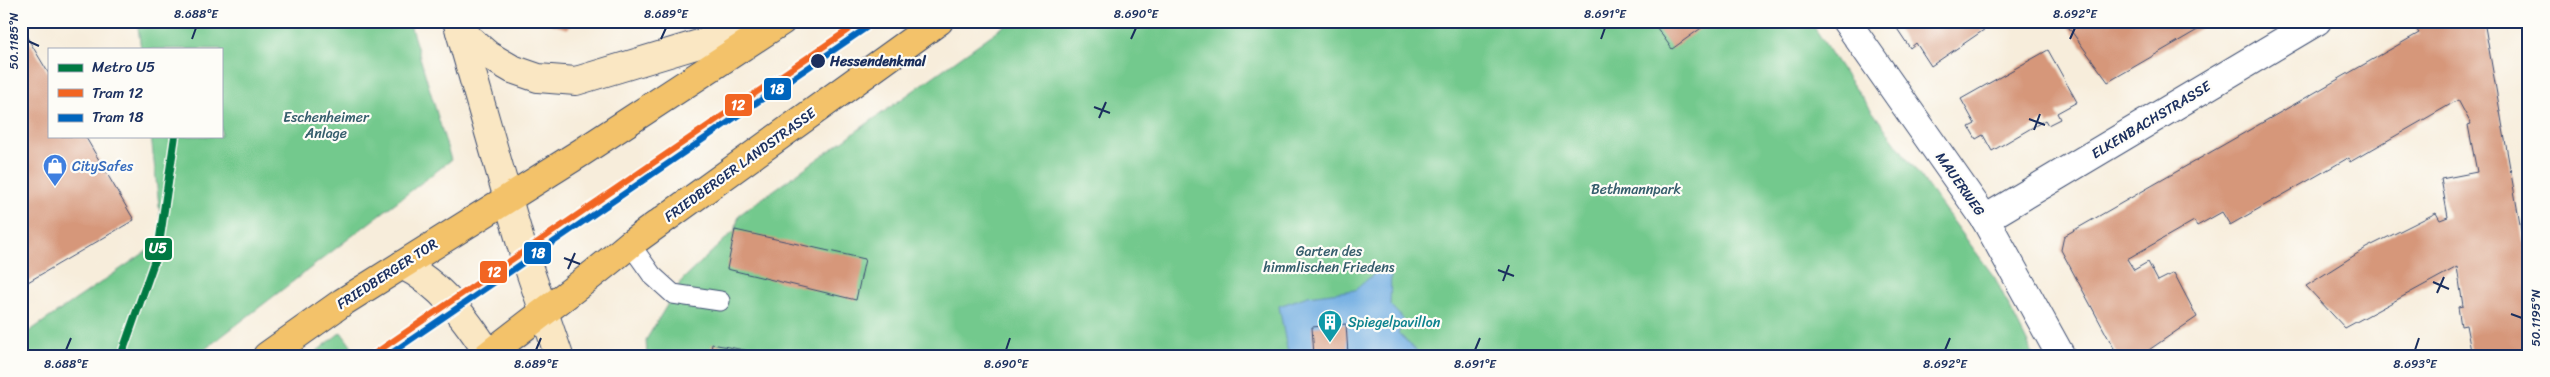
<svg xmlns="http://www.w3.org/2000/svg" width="2550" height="377" viewBox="0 0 2550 377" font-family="Sriracha,sans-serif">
  <rect width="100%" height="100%" fill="#fdfcf7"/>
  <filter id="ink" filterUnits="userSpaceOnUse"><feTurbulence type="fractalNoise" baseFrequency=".02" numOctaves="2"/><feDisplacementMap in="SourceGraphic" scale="10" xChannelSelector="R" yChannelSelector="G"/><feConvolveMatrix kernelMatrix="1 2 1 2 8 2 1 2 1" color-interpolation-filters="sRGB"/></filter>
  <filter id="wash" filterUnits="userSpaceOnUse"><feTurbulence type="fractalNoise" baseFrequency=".0096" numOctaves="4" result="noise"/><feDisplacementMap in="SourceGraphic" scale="20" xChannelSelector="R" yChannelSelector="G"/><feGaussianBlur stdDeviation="1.12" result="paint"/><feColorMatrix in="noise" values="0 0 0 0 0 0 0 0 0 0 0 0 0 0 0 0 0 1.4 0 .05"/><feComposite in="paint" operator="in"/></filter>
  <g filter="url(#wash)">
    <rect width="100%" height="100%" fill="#f7eddb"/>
    <g fill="#73c98d" stroke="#477c76">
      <polygon points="137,21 175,21 216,26 217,21 409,21 451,160 196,356 21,356 21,337 163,240 151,136 221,136 221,49 141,49"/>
      <polygon points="1011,21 1810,21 1845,74 1995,278 2034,356 647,356 646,340 682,280 735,230 739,215"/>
      <polygon points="341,332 354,350 346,356 311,356"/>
    </g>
    <polygon fill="#71ade2" stroke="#466ea0" points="1381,268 1391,271 1390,305 1405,321 1398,333 1422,356 1291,356 1287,349 1279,306 1308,296 1355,290"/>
    <g id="blocks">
      <g fill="#d6977a">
        <polygon points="541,21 575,21 567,29"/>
        <polygon points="1652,21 1711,21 1672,49"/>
        <polygon points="1902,21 1997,21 1931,66 1916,43 1910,48 1896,27"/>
        <polygon points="2064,21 2213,21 2108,82"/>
        <polygon points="2431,21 2484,21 2529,275 2529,356 2472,356 2466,325 2461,326 2458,307 2463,306 2457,267 2345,328 2306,286 2366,248 2436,213 2440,220 2448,217 2441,179 2477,172 2468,125 2471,124 2458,100 2350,162 2348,158 2230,225 2222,212 2197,226 2194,221 2127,259 2134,270 2148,262 2158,281 2174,273 2197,317 2140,356 2118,356 2061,250 2064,236 2419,33 2416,29"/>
        <polygon points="21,27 49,74 49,136 85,136 134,220 21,286 21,154 25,152 21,145"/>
        <polygon points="2048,50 2077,102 2057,113 2060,119 2048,125 2045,120 1992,151 1983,135 1976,139 1969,127 1975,124 1961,99"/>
        <polygon points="735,230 865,259 856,300 727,269"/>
        <polygon points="1346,324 1348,354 1314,356 1312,327"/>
        <polygon points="712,344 771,355 771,356 710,356"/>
      </g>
    </g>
  </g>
  <g filter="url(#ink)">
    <use href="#blocks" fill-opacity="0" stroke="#3c4c71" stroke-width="1"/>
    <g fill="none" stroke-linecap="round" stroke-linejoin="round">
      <defs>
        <polyline id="lane" points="630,244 652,275 673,294 720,301"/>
        <g id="street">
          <polyline points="1846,21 1985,219 2061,356"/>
          <polyline points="1985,219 2317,21"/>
        </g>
        <g id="secondary">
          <polyline points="457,21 523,251 559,356"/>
          <polyline points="460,31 488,55 512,69 538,78 576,81 775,21"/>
          <path d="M402 265C441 284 467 320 490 356"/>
        </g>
        <g id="primary">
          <polyline points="267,356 343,302 582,152 782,21"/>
          <path d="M487 356C535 318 584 283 630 244L939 21"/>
        </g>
      </defs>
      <use href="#lane" stroke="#3c4c71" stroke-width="21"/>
      <use href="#street" stroke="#3c4c71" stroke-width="30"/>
      <use href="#secondary" stroke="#3c4c71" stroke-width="30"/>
      <use href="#primary" stroke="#3c4c71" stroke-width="30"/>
      <use href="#lane" stroke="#fff" stroke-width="19"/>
      <use href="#street" stroke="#fff" stroke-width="28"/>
      <use href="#secondary" stroke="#fae7c3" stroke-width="28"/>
      <use href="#primary" stroke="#f3c26a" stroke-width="28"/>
      <defs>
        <polyline id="tram-1" points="371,356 861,21"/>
        <polyline id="tram-2" points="387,356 866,28"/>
      </defs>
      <use href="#tram-1" stroke="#fdfcf7" stroke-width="10"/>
      <use href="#tram-2" stroke="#fdfcf7" stroke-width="10"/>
      <use href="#tram-1" stroke="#f26522" stroke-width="6"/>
      <use href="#tram-2" stroke="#0065bd" stroke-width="6"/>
      <defs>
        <polyline id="metro-1" points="121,356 158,251 175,136"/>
      </defs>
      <use href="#metro-1" stroke="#fdfcf7" stroke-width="11"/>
      <use href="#metro-1" stroke="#007942" stroke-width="8"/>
    </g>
  </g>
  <path fill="none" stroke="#1b2f5e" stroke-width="2" d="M192 39 196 28M661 39 666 28M1131 39 1136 28M1601 39 1605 28M2070 39 2075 28M28 41 39 46M1094 107 1110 113M1099 118 1106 102M2029 119 2045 125M2034 130 2040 114M564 258 580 264M568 269 575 253M1498 270 1514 276M1503 281 1509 265M2433 282 2449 289M2437 293 2444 277M2511 314 2522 318M66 350 71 338M536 350 541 338M1006 350 1010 338M1475 350 1480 338M1945 350 1950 338M2415 350 2419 338"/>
  <defs>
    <symbol id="shop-pin" viewBox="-11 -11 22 30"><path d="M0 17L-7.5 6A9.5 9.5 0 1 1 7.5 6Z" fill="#3f7fe0" stroke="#fdfcf7"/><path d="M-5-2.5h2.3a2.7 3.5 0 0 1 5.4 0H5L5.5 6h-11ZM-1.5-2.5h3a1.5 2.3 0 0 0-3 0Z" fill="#fff"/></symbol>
    <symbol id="building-pin" viewBox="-11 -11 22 30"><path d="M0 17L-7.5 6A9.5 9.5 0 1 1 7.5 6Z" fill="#0f9aa8" stroke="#fdfcf7"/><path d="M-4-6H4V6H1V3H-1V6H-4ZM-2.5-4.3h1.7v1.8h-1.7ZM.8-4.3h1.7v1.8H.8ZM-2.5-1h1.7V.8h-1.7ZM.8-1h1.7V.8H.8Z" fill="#fff"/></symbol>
  </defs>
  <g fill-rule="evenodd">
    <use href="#shop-pin" x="41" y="152" width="28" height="38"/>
    <use href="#building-pin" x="1316" y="308" width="28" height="38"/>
  </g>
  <circle fill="#1b2f5e" stroke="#fdfcf7" stroke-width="2" cx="818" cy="61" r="8"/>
  <g text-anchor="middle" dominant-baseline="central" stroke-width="4.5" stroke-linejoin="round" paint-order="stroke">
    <g font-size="14" font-weight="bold" fill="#1b2f5e" stroke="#fdfcf7" text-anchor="start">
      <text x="830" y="61">Hessendenkmal</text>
    </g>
    <g font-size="14" fill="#355d6c" stroke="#fdfcf7">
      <text x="326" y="117">Eschenheimer<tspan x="326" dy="16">Anlage</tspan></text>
      <text x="1636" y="189">Bethmannpark</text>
      <text x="1329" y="251">Garten des<tspan x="1329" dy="16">himmlischen Friedens</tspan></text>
    </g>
    <g font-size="14" fill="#1b2f5e" stroke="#fdfcf7">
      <text transform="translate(2151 120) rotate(-31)">ELKENBACHSTRASSE</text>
      <text transform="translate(740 165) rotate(-36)">FRIEDBERGER LANDSTRASSE</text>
      <text transform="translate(1960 184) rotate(55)">MAUERWEG</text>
      <text transform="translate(387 274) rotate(-33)">FRIEDBERGER TOR</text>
    </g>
    <g font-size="14" fill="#366cbe" stroke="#fdfcf7" text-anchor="start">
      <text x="72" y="166">CitySafes</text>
    </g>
    <g font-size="14" fill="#0d838f" stroke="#fdfcf7" text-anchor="start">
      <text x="1348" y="322">Spiegelpavillon</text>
    </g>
  </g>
  <g stroke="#fdfcf7" stroke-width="2">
    <rect x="763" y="77" width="29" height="24" rx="5" fill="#0065bd"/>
    <rect x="724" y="93" width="29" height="24" rx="5" fill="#f26522"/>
    <rect x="144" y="237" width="29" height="24" rx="5" fill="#007942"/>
    <rect x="523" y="241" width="29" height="24" rx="5" fill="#0065bd"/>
    <rect x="479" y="260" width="29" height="24" rx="5" fill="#f26522"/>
  </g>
  <g font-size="14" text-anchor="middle" font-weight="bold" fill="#fff">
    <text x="777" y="94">18</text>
    <text x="738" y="110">12</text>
    <text x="158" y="253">U5</text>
    <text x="538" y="258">18</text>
    <text x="494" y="277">12</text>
  </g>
  <rect width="2550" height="377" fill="none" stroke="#fdfcf7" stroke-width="55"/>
  <rect x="48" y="48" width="175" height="90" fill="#fdfcf7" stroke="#a3aaba"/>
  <rect x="58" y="64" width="25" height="8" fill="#007942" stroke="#a3aaba"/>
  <text x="92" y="72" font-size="15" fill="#1b2f5e">Metro U5</text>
  <rect x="58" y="89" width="25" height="8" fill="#f26522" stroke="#a3aaba"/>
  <text x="92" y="98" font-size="15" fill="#1b2f5e">Tram 12</text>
  <rect x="58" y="114" width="25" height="8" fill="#0065bd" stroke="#a3aaba"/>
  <text x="92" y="122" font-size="15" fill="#1b2f5e">Tram 18</text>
  <rect x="28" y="28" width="2494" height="322" fill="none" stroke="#1b2f5e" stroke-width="2"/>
  <g font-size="12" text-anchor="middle" fill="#1b2f5e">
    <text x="196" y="18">8.688°E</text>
    <text x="666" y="18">8.689°E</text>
    <text x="1136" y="18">8.690°E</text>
    <text x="1605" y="18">8.691°E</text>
    <text x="2075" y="18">8.692°E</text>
    <text transform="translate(14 41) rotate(-90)" y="4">50.1185°N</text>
    <text transform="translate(2536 318) rotate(-90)" y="4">50.1195°N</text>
    <text x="66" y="368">8.688°E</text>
    <text x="536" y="368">8.689°E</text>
    <text x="1006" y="368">8.690°E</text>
    <text x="1475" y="368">8.691°E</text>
    <text x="1945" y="368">8.692°E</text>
    <text x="2415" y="368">8.693°E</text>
  </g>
</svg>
